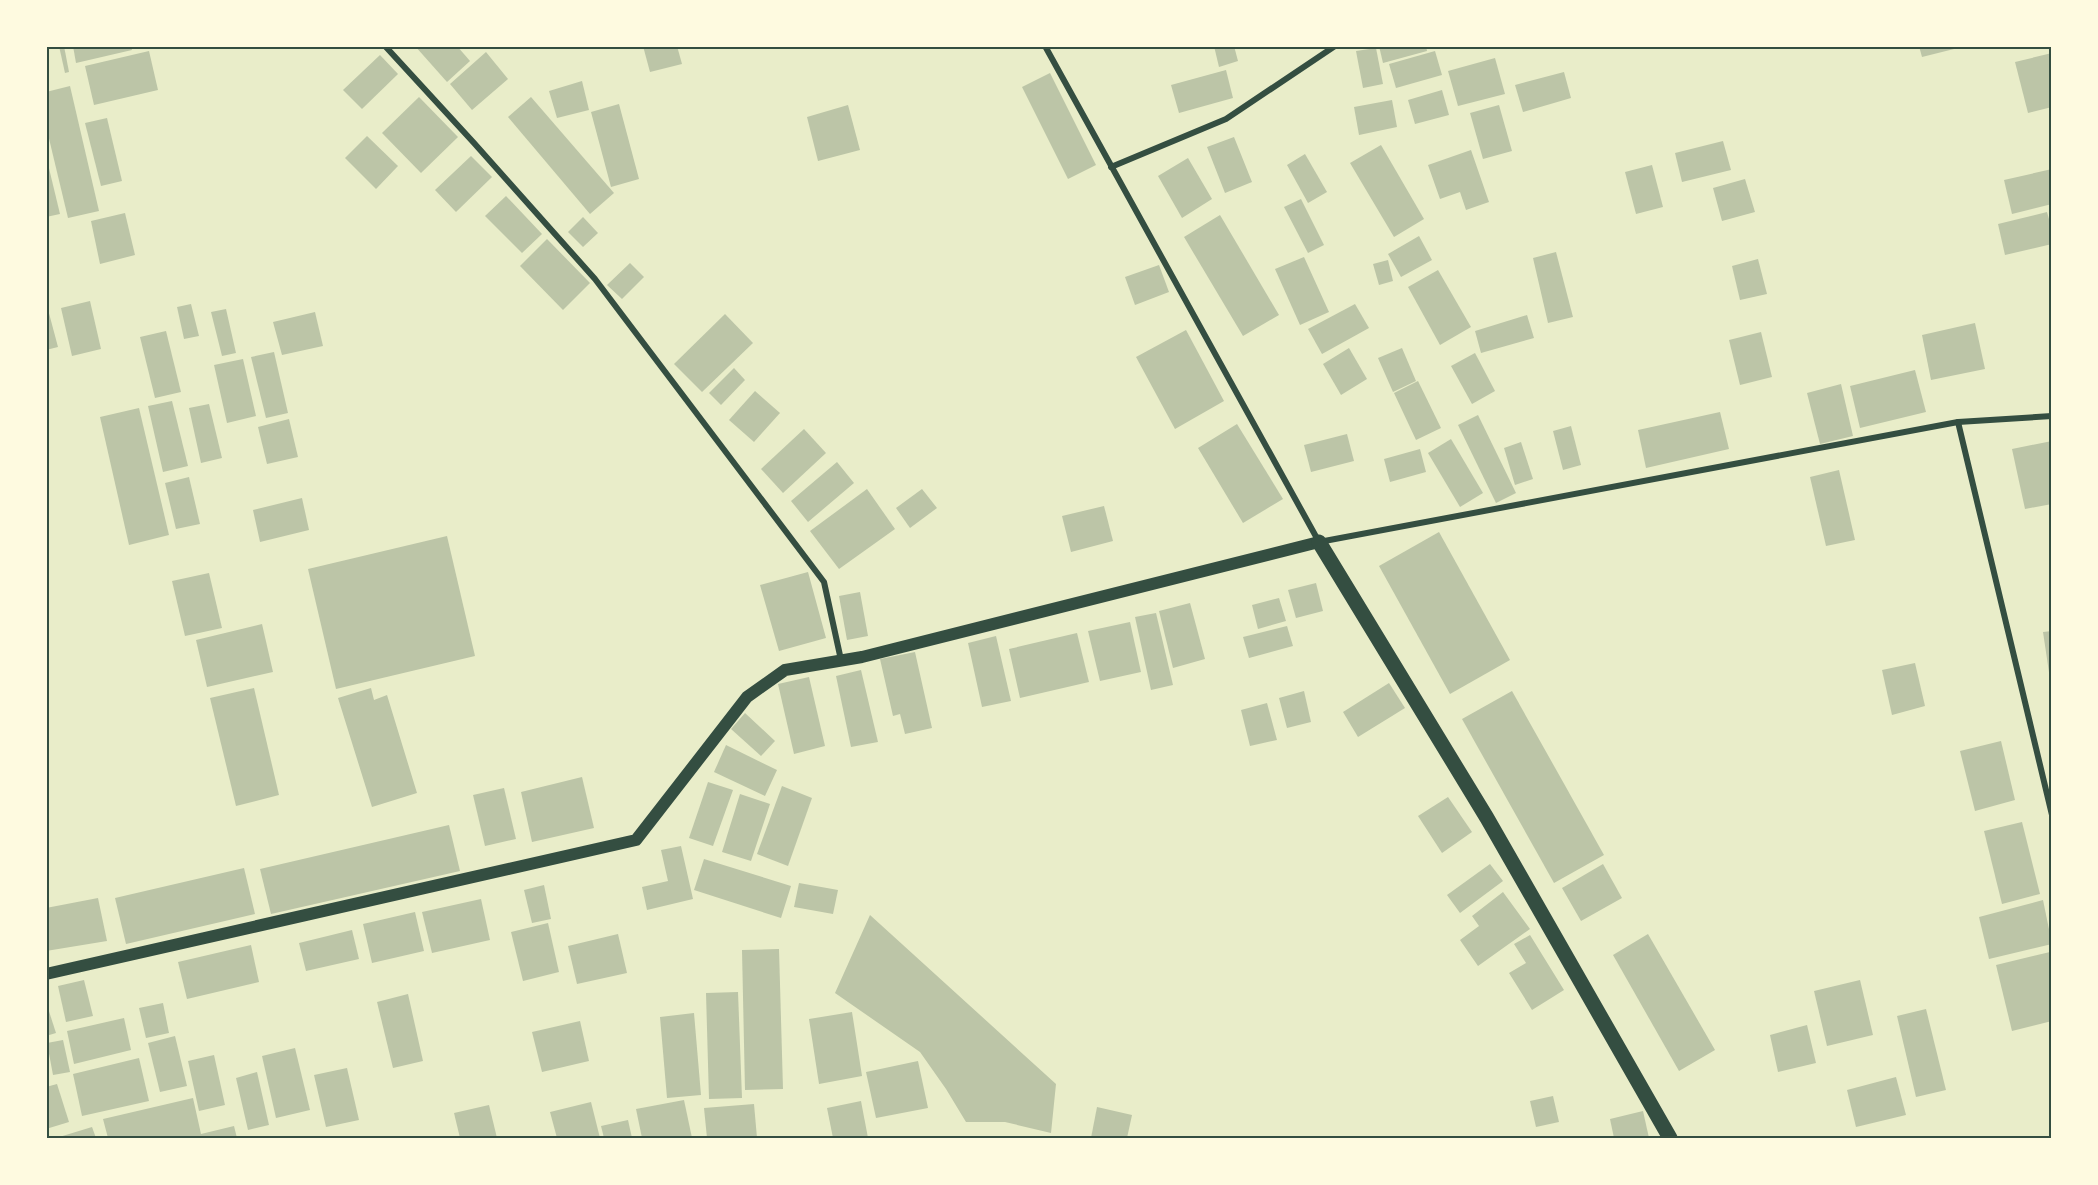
<svg xmlns="http://www.w3.org/2000/svg" width="2098" height="1185" viewBox="0 0 2098 1185" font-family="Figtree,sans-serif">
  <rect width="100%" height="100%" fill="#e9edc9"/>
  <g fill="#bcc5a7">
    <polygon points="59,46 64,46 69,72 65,73"/>
    <polygon points="73,46 131,46 132,50 76,63"/>
    <polygon points="415,46 457,46 470,61 447,82"/>
    <polygon points="643,46 677,46 682,64 650,72"/>
    <polygon points="1214,46 1234,46 1238,61 1219,67"/>
    <polygon points="1379,46 1426,46 1427,51 1383,63"/>
    <polygon points="1919,46 1962,46 1962,47 1922,57"/>
    <polygon points="1376,48 1383,84 1363,88 1356,51"/>
    <polygon points="149,51 158,90 94,105 85,66"/>
    <polygon points="1435,51 1442,75 1396,88 1389,64"/>
    <polygon points="486,52 508,79 472,110 450,84"/>
    <polygon points="2052,53 2052,107 2028,113 2015,62"/>
    <polygon points="380,55 398,74 362,109 343,90"/>
    <polygon points="1495,58 1505,94 1458,106 1448,71"/>
    <polygon points="1226,70 1233,98 1179,113 1171,85"/>
    <polygon points="1564,72 1571,98 1523,112 1515,85"/>
    <polygon points="1050,73 1096,165 1068,179 1022,87"/>
    <polygon points="582,81 589,110 557,118 549,91"/>
    <polygon points="70,86 99,211 68,218 46,126 46,92"/>
    <polygon points="1442,90 1449,115 1415,124 1408,100"/>
    <polygon points="419,97 458,137 421,173 382,133"/>
    <polygon points="531,97 614,193 590,214 508,117"/>
    <polygon points="1392,100 1397,127 1359,135 1354,107"/>
    <polygon points="619,104 639,179 611,187 591,112"/>
    <polygon points="848,105 860,150 818,161 807,117"/>
    <polygon points="1499,105 1512,151 1483,159 1470,113"/>
    <polygon points="107,118 122,181 101,186 85,123"/>
    <polygon points="367,136 398,166 376,189 345,158"/>
    <polygon points="1234,137 1252,182 1225,193 1207,147"/>
    <polygon points="1723,141 1731,170 1682,182 1675,153"/>
    <polygon points="1381,145 1424,219 1394,237 1350,163"/>
    <polygon points="1471,150 1489,202 1466,210 1460,192 1440,199 1428,165"/>
    <polygon points="1305,154 1327,192 1308,203 1287,165"/>
    <polygon points="471,156 492,177 456,212 435,190"/>
    <polygon points="1188,158 1212,199 1182,218 1158,176"/>
    <polygon points="47,160 60,214 46,217 46,161"/>
    <polygon points="1652,165 1663,207 1636,214 1625,172"/>
    <polygon points="2052,169 2052,204 2012,214 2004,180"/>
    <polygon points="1745,179 1755,212 1722,221 1713,188"/>
    <polygon points="506,196 542,234 522,253 485,216"/>
    <polygon points="1301,199 1324,245 1308,253 1284,207"/>
    <polygon points="2047,212 2052,230 2052,244 2005,255 1998,224"/>
    <polygon points="125,213 135,255 100,264 91,221"/>
    <polygon points="1220,215 1279,315 1243,336 1184,237"/>
    <polygon points="583,217 598,233 583,247 568,232"/>
    <polygon points="1419,236 1432,260 1401,277 1388,254"/>
    <polygon points="547,239 590,283 563,310 520,266"/>
    <polygon points="1556,252 1573,317 1548,323 1533,258"/>
    <polygon points="1304,257 1329,312 1300,325 1275,269"/>
    <polygon points="1758,259 1767,294 1740,300 1732,266"/>
    <polygon points="1388,260 1393,281 1379,285 1373,264"/>
    <polygon points="630,263 644,277 622,299 607,285"/>
    <polygon points="1159,265 1169,292 1135,305 1125,277"/>
    <polygon points="1438,270 1471,327 1440,345 1408,287"/>
    <polygon points="90,301 101,349 72,356 61,308"/>
    <polygon points="46,302 58,347 46,350"/>
    <polygon points="191,304 199,336 184,339 177,307"/>
    <polygon points="1355,304 1369,328 1322,354 1308,329"/>
    <polygon points="226,309 236,353 222,356 211,312"/>
    <polygon points="315,312 323,346 282,355 273,322"/>
    <polygon points="725,314 753,343 702,392 674,364"/>
    <polygon points="1527,315 1534,338 1481,353 1475,331"/>
    <polygon points="1975,323 1985,369 1931,380 1922,335"/>
    <polygon points="1186,330 1224,401 1175,429 1136,357"/>
    <polygon points="166,331 181,392 155,398 140,337"/>
    <polygon points="1761,332 1772,377 1740,385 1729,340"/>
    <polygon points="1349,348 1367,379 1341,395 1323,364"/>
    <polygon points="1402,348 1416,381 1393,392 1378,358"/>
    <polygon points="274,352 288,413 266,418 251,357"/>
    <polygon points="1475,353 1495,391 1472,404 1451,366"/>
    <polygon points="243,359 256,416 227,423 214,365"/>
    <polygon points="734,368 745,380 721,405 709,393"/>
    <polygon points="1915,370 1926,412 1860,428 1850,386"/>
    <polygon points="1418,381 1441,428 1416,440 1394,393"/>
    <polygon points="1841,384 1853,436 1820,444 1807,393"/>
    <polygon points="755,391 780,413 754,442 729,420"/>
    <polygon points="172,401 188,466 163,472 148,406"/>
    <polygon points="209,404 222,458 201,463 189,408"/>
    <polygon points="139,408 169,535 129,545 100,417"/>
    <polygon points="1720,412 1729,449 1646,468 1638,430"/>
    <polygon points="1478,415 1516,493 1496,503 1458,425"/>
    <polygon points="289,419 298,457 267,464 258,427"/>
    <polygon points="1237,424 1283,499 1243,523 1198,448"/>
    <polygon points="1571,426 1581,465 1563,470 1553,431"/>
    <polygon points="804,429 826,453 783,493 761,469"/>
    <polygon points="1347,434 1354,461 1311,472 1304,445"/>
    <polygon points="1451,439 1483,493 1460,507 1428,453"/>
    <polygon points="2052,441 2052,504 2025,509 2012,449"/>
    <polygon points="1521,442 1533,479 1515,485 1504,448"/>
    <polygon points="1420,449 1426,472 1390,482 1384,459"/>
    <polygon points="837,462 854,483 808,522 791,501"/>
    <polygon points="1839,470 1855,540 1826,546 1810,477"/>
    <polygon points="189,477 200,524 176,529 165,483"/>
    <polygon points="867,489 895,529 839,569 810,531"/>
    <polygon points="922,489 937,508 910,528 896,508"/>
    <polygon points="302,498 309,530 260,542 253,510"/>
    <polygon points="1104,506 1113,541 1071,552 1062,516"/>
    <polygon points="1439,532 1510,660 1450,694 1379,566"/>
    <polygon points="447,536 475,656 336,689 308,569"/>
    <polygon points="808,572 826,638 779,651 760,585"/>
    <polygon points="209,573 222,628 185,636 172,581"/>
    <polygon points="1316,583 1323,611 1296,618 1288,590"/>
    <polygon points="860,592 868,636 847,640 839,596"/>
    <polygon points="1279,598 1286,621 1258,629 1252,605"/>
    <polygon points="1190,603 1205,659 1173,668 1159,611"/>
    <polygon points="1156,613 1173,685 1151,690 1135,617"/>
    <polygon points="1130,622 1141,672 1100,681 1088,631"/>
    <polygon points="262,624 273,672 207,687 196,640"/>
    <polygon points="1287,626 1293,646 1249,658 1243,637"/>
    <polygon points="2052,631 2052,678 2050,679 2043,632"/>
    <polygon points="1077,633 1089,682 1020,698 1009,649"/>
    <polygon points="996,636 1011,701 982,707 968,643"/>
    <polygon points="915,652 932,728 905,734 900,714 893,716 880,659"/>
    <polygon points="1915,663 1925,706 1892,715 1882,670"/>
    <polygon points="861,670 878,742 851,747 836,676"/>
    <polygon points="809,677 825,746 794,754 778,684"/>
    <polygon points="1389,683 1405,708 1358,737 1343,712"/>
    <polygon points="254,688 279,795 236,806 210,698"/>
    <polygon points="371,688 374,700 387,695 417,793 372,807 338,698"/>
    <polygon points="1304,691 1311,722 1287,728 1279,698"/>
    <polygon points="1512,691 1604,855 1554,883 1462,719"/>
    <polygon points="1267,703 1277,740 1250,746 1241,710"/>
    <polygon points="745,713 775,741 761,756 731,729"/>
    <polygon points="2001,741 2015,800 1975,811 1960,751"/>
    <polygon points="726,745 777,770 765,796 714,772"/>
    <polygon points="582,777 594,828 532,842 521,792"/>
    <polygon points="708,782 733,790 713,846 689,838"/>
    <polygon points="782,786 812,798 788,866 757,854"/>
    <polygon points="504,788 516,839 485,846 473,795"/>
    <polygon points="740,794 770,804 751,861 722,852"/>
    <polygon points="1448,797 1472,832 1442,853 1418,816"/>
    <polygon points="2022,822 2040,894 2002,904 1984,831"/>
    <polygon points="449,825 460,871 271,914 260,869"/>
    <polygon points="681,846 693,899 647,910 642,887 668,881 661,850"/>
    <polygon points="704,859 791,886 781,918 694,890"/>
    <polygon points="1490,864 1503,881 1460,913 1447,895"/>
    <polygon points="1603,864 1622,898 1581,921 1562,888"/>
    <polygon points="244,868 255,914 126,944 115,898"/>
    <polygon points="799,883 838,890 833,914 794,907"/>
    <polygon points="544,885 551,919 532,923 524,890"/>
    <polygon points="1503,892 1530,929 1478,966 1460,940 1479,926 1472,916"/>
    <polygon points="98,898 107,941 46,951 46,908"/>
    <polygon points="481,899 490,940 432,953 422,912"/>
    <polygon points="2043,900 2052,944 1989,959 1979,917"/>
    <polygon points="415,912 424,951 372,963 363,924"/>
    <polygon points="870,915 1056,1084 1051,1133 1005,1122 966,1122 946,1089 920,1052 835,993"/>
    <polygon points="548,923 559,972 523,981 511,932"/>
    <polygon points="352,930 359,959 306,971 299,943"/>
    <polygon points="618,934 627,973 577,984 568,946"/>
    <polygon points="1648,934 1715,1050 1679,1071 1613,955"/>
    <polygon points="1530,935 1564,990 1532,1010 1509,973 1526,963 1514,944"/>
    <polygon points="251,945 259,982 187,999 178,962"/>
    <polygon points="779,949 783,1089 745,1090 742,950"/>
    <polygon points="2050,952 2052,1021 2012,1031 1996,965"/>
    <polygon points="84,980 93,1016 66,1022 58,986"/>
    <polygon points="1860,980 1873,1035 1827,1046 1814,991"/>
    <polygon points="738,992 742,1098 709,1099 706,993"/>
    <polygon points="408,994 423,1061 393,1068 377,1002"/>
    <polygon points="46,1002 56,1033 46,1036"/>
    <polygon points="163,1003 169,1033 146,1038 139,1008"/>
    <polygon points="1926,1009 1946,1090 1916,1097 1897,1016"/>
    <polygon points="852,1012 862,1076 819,1084 809,1019"/>
    <polygon points="694,1013 701,1095 667,1098 660,1017"/>
    <polygon points="124,1018 131,1050 74,1064 67,1031"/>
    <polygon points="580,1021 589,1061 542,1072 532,1032"/>
    <polygon points="1807,1025 1816,1063 1778,1072 1770,1035"/>
    <polygon points="175,1036 187,1086 160,1092 148,1043"/>
    <polygon points="63,1040 70,1072 53,1075 47,1043"/>
    <polygon points="295,1048 310,1110 276,1118 262,1056"/>
    <polygon points="214,1055 225,1105 199,1111 188,1061"/>
    <polygon points="139,1058 149,1101 82,1116 73,1074"/>
    <polygon points="918,1061 928,1108 876,1118 866,1072"/>
    <polygon points="347,1068 359,1120 326,1127 314,1075"/>
    <polygon points="257,1072 269,1125 248,1130 236,1078"/>
    <polygon points="1896,1077 1906,1115 1856,1127 1847,1090"/>
    <polygon points="57,1084 69,1122 46,1129 46,1087"/>
    <polygon points="1553,1096 1559,1122 1536,1127 1530,1101"/>
    <polygon points="193,1098 201,1134 234,1126 237,1138 108,1138 103,1119"/>
    <polygon points="684,1100 692,1138 642,1138 636,1109"/>
    <polygon points="861,1101 868,1138 833,1138 827,1108"/>
    <polygon points="591,1102 600,1138 557,1138 550,1112"/>
    <polygon points="754,1104 757,1138 707,1138 704,1108"/>
    <polygon points="489,1105 497,1138 460,1138 454,1113"/>
    <polygon points="1097,1107 1132,1115 1127,1138 1091,1138"/>
    <polygon points="1643,1111 1649,1138 1614,1138 1610,1119"/>
    <polygon points="628,1120 632,1138 604,1138 601,1126"/>
    <polygon points="92,1127 96,1138 56,1138"/>
  </g>
  <g fill="none" stroke-linecap="round" stroke-linejoin="round">
    <g stroke="#344e41" stroke-width="6">
      <polyline points="385,46 474,143 595,279 824,582 841,660"/>
      <polyline points="1045,46 1319,542 1958,422 2052,416"/>
      <polyline points="1111,167 1226,119 1335,46"/>
      <polyline points="1958,422 2052,815"/>
    </g>
    <polyline stroke="#344e41" stroke-width="12" points="46,974 636,840 747,697 785,670 862,657 1319,542"/>
    <polyline stroke="#344e41" stroke-width="15" points="1319,542 1487,818 1670,1138"/>
  </g>
  <rect width="2098" height="1185" fill="none" stroke="#fefae0" stroke-width="96"/>
  <rect x="48" y="48" width="2002" height="1089" fill="none" stroke="#344e41" stroke-width="2"/>
</svg>
